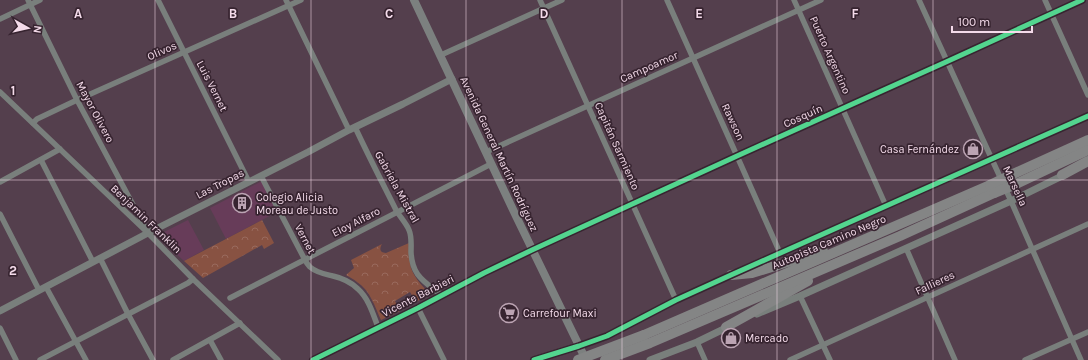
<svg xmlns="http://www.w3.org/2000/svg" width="1088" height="360" viewBox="0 0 1088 360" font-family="Karla,sans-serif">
  <defs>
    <pattern id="park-crowns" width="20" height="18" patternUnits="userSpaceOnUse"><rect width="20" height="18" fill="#885242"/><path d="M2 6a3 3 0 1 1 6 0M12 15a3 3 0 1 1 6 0" fill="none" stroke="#996a5d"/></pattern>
  </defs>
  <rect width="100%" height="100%" fill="#543f4d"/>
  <g fill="#673c59">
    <polygon points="262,181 277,212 226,239 210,208"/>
    <polygon points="188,220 204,250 184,261 159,238 158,235"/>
  </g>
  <g fill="url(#park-crowns)">
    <polygon points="262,220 274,243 264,249 262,245 203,278 184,261"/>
    <path d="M409 243C409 249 409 256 410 263 411 274 422 287 431 294L416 302 410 292 395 301 400 311 381 320C375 307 370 290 357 282 354 279 349 277 346 275L354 268 351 260 382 244C379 249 380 253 386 253Z"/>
  </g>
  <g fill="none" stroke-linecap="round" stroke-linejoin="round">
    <g stroke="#797f7c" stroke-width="5.5">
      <polyline points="28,0 77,100 146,229"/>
      <polyline points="158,0 249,182"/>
      <polyline points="286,0 349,130"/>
      <polyline points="540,0 676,300"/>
      <polyline points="667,0 737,156 780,253"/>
      <polyline points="794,0 886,206"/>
      <polyline points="919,0 1011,201 1081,360"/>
      <polyline points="1045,0 1088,95"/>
      <polyline points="0,19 40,0"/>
      <polyline points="441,55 562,0"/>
      <polyline points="0,92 148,233 193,279 278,360"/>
      <polyline points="33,123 37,119 77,100 301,0"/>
      <path d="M355 127C368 155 382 182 396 210 400 217 406 223 409 230 412 237 411 245 411 252 412 276 424 281 441 295"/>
      <polyline points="486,152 821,0"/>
      <polyline points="41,160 93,262"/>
      <path d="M261 176 305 260C306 262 308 265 310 267 317 273 325 274 333 276 342 278 352 283 358 289 369 299 373 314 378 327"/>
      <polyline points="0,182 60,149"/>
      <polyline points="0,214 39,290"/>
      <polyline points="906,248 955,360"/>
      <polyline points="100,258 128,314 153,360"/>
      <polyline points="46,287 86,360"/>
      <polyline points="800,296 830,360"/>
      <polyline points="230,298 491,164"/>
      <polyline points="418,308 444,360"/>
      <polyline points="0,328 16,360"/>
      <polyline points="210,340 221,360"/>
      <polyline points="697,342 705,360"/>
      <polyline points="40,360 188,283 193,279"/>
      <polyline points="173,360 240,323"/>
      <polyline points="313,360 418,308 484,273 532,250 737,156 946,62 1082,0"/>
      <polyline points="790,360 1088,224"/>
      <polyline points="1025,360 1088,332"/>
    </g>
    <g stroke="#797f7c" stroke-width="7">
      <polyline points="0,311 148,233 308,152 349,130 403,104 452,79"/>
      <polyline points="757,314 800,296 1011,201 1066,174"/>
      <polyline points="534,360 579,346 607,336 676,300 731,275 1088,116"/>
      <polyline points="650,360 697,342 730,326"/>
    </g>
    <polyline stroke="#7c807f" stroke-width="8" points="414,0 516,216 586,360"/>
    <g stroke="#848585" stroke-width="10">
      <polyline points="1013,174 1088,140"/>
      <polyline points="1062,175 1088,161"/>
      <polyline points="1016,184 1088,150"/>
      <polyline points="731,275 752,273 823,251"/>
      <polyline points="726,327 808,281"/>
      <polyline points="644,335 990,185"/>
      <polyline points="605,360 650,343 900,236 994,193"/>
    </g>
    <g stroke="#848585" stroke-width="10">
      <polyline points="990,185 1013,174"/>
      <polyline points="994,193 1016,184"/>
      <polyline points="578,360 644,335"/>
    </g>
    <defs>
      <g id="cycleway">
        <polyline points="313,360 418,308 484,273 532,250 737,156 946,62 1082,0"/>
        <polyline points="534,360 579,346 607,336 676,300 731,275 1088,116"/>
      </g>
    </defs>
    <use href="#cycleway" stroke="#372430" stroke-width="8"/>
    <use href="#cycleway" stroke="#53d58f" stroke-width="5"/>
  </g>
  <path fill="none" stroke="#f4dbea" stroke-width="1" stroke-opacity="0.55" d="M155 0V360M311 0V360M466 0V360M622 0V360M777 0V360M933 0V360M0 180H1088"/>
  <defs>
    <symbol id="shop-ring" viewBox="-11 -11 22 22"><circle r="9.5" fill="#372430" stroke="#bca4b3" stroke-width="1.5"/><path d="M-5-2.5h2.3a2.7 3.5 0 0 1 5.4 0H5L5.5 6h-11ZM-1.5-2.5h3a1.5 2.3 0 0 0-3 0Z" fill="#bca4b3"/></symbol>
    <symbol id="building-ring" viewBox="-11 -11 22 22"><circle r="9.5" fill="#372430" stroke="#bca4b3" stroke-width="1.5"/><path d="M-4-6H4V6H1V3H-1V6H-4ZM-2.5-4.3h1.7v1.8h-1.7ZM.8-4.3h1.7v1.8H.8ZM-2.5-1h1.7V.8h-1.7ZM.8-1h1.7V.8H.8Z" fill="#bca4b3"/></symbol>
    <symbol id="supermarket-ring" viewBox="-11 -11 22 22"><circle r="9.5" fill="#372430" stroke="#bca4b3" stroke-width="1.5"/><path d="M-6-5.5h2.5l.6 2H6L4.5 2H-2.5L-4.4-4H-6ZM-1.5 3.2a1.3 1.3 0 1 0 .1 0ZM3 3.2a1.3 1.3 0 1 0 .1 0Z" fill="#bca4b3"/></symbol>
  </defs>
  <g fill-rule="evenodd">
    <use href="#shop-ring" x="962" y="138" width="22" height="22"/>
    <use href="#building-ring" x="231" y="192" width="22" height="22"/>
    <use href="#supermarket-ring" x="498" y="302" width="22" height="22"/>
    <use href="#shop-ring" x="720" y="327" width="22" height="22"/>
  </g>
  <g text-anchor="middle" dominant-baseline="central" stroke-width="3.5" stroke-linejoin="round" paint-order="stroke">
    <g font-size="11" fill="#f4dbea" stroke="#372430">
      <text transform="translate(162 51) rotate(-24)">Olivos</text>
      <text transform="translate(830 55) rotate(66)">Puerto Argentino</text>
      <text transform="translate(649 67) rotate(-24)">Campoamor</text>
      <text transform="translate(212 86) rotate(63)">Luis Vernet</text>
      <text transform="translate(95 112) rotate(62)">Mayor Olivero</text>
      <text transform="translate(803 116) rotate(-24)">Cosquín</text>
      <text transform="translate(733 122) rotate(65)">Rawson</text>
      <text transform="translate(617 146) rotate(66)">Capitán Sarmiento</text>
      <text transform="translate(499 154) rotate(65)">Avenida General Martín Rodríguez</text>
      <text transform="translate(220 184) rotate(-27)">Las Tropas</text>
      <text transform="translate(1015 186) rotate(65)">Marsella</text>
      <text transform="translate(397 187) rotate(61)">Gabriela Mistral</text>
      <text transform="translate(146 219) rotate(44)">Benjamin Franklin</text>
      <text transform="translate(356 222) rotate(-27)">Eloy Alfaro</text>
      <text transform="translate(305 239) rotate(62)">Vernet</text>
      <text transform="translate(829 242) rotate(-23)">Autopista Camino Negro</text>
      <text transform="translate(935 283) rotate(-25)">Fallieres</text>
      <text transform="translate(418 296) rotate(-27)">Vicente Barbieri</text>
    </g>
    <g font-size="11" fill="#f4dbea" stroke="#372430" text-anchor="start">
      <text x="959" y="149" text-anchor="end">Casa Fernández</text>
      <text x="256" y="197">Colegio Alicia<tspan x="256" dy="13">Moreau de Justo</tspan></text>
      <text x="523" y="313">Carrefour Maxi</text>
      <text x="745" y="338">Mercado</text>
    </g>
  </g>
  <g font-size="13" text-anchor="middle" font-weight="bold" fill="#f4dbea" stroke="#372430" stroke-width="3.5" stroke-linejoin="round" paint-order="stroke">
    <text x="78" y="18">A</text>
    <text x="233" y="18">B</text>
    <text x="389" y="18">C</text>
    <text x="544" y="18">D</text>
    <text x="699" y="18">E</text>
    <text x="855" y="18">F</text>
    <text x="13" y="95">1</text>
    <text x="13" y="275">2</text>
  </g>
  <g transform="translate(28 28) rotate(98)" stroke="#372430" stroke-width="3" paint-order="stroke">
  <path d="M0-3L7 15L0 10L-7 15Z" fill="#f4dbea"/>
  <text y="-6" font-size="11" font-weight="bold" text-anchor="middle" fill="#f4dbea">N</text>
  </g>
  <path d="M952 26v6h80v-6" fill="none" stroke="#f4dbea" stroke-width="2"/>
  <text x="958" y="26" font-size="12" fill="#f4dbea" stroke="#372430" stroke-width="3" paint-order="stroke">100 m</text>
</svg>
